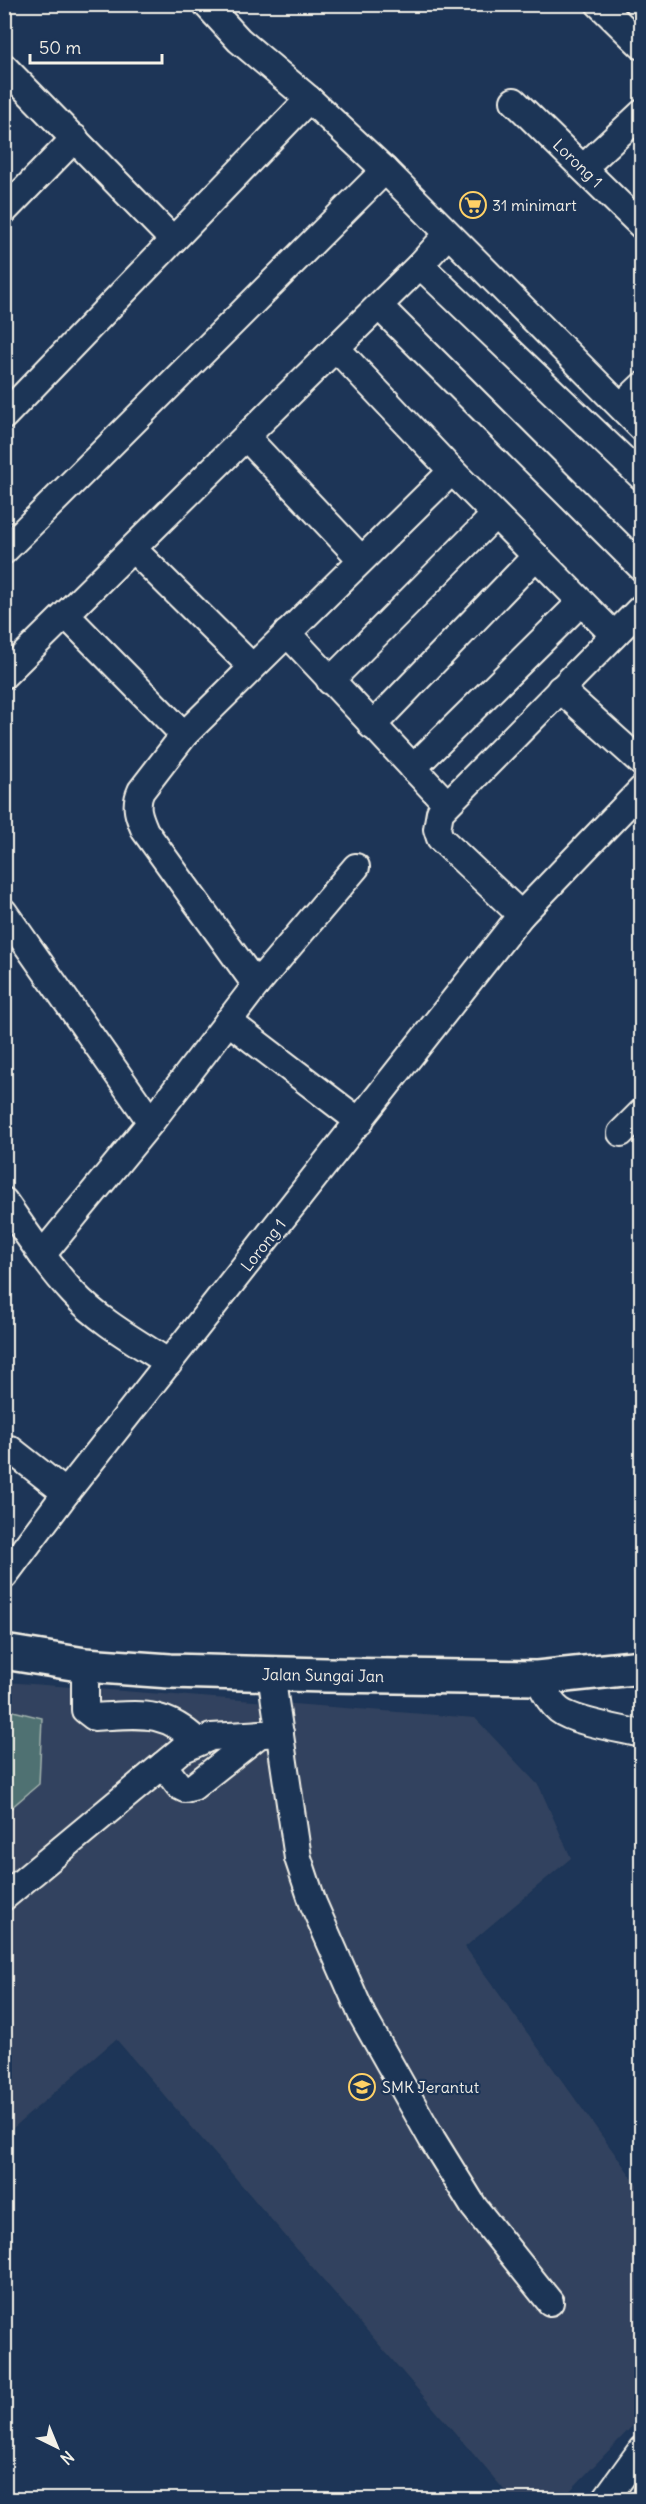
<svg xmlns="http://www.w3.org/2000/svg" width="646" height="2504" viewBox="0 0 646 2504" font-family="Delius,sans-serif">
  <rect width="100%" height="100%" fill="#1d3557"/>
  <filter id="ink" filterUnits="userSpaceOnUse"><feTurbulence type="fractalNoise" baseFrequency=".0167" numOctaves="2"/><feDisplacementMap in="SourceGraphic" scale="12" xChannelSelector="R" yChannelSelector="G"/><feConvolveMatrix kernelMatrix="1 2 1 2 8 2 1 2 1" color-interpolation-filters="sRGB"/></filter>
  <g filter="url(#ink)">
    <polygon fill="#33435e" points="5,1682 475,1718 539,1786 571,1858 465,1947 641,2190 641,2417 562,2499 512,2499 116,2039 5,2135"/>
    <polygon fill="#4f7172" stroke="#a2b1ad" stroke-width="1.5" points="5,1709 42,1718 39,1784 5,1813"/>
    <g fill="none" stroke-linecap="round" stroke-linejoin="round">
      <defs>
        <g id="minor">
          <polyline points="206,4 239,40 309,99 385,170 642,428"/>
          <polyline points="599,4 642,46"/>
          <polyline points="4,67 173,240"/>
          <polyline points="514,101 642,226"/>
          <polyline points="583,168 642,113"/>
          <polyline points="4,211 75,138"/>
          <polyline points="420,265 642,477"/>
          <polyline points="379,306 642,568"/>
          <polyline points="336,348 452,471 614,635"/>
          <polyline points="621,406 642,386"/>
          <polyline points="4,416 309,99"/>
          <polyline points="246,437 361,559"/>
          <polyline points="133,549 252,667"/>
          <polyline points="4,551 385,170"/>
          <polyline points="66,615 184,735"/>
          <polyline points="287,633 447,804"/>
          <polyline points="4,675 420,265 447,235"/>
          <polyline points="330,681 495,515"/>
          <polyline points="560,689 642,763"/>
          <polyline points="372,726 536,556"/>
          <polyline points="413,768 581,602"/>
          <polyline points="4,912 151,1122"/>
          <polyline points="521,915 440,838 437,829 440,812 642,607"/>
          <path d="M256 985 145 831C139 817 134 806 141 791L184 735 452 471"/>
          <polyline points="228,1021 360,1122"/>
          <polyline points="621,1133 642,1112"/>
          <path d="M4 1201C26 1232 47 1265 73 1293 100 1322 137 1342 169 1363"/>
          <polyline points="42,1255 151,1122 256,985 356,867"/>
          <polyline points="10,1449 66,1493"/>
          <polyline points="4,1576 66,1493 521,915 642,789"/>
          <path d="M85 1665V1710L94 1717C138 1715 163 1708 198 1742"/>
          <polyline points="271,1674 298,1858 313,1903 362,2015 432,2139 474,2207 550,2302"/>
          <path d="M537 1678C544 1689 549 1702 559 1710 574 1722 621 1729 642 1734"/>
          <polyline points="163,1765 179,1786 185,1789 193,1787 260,1734"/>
          <polyline points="4,1897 181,1750 211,1737 280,1733"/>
          <polyline points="605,2500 642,2449"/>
        </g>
        <polyline id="major" points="4,1652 85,1665 170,1671 326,1675 537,1678 642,1667"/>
      </defs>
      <use href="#minor" stroke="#f4f1e8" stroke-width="30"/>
      <use href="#major" stroke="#f4f1e8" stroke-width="38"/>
      <use href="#minor" stroke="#1d3557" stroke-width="26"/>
      <use href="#major" stroke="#1d3557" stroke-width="33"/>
    </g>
  </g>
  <defs>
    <symbol id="supermarket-ring" viewBox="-11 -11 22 22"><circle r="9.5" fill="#1d3557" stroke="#ffd166" stroke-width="1.5"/><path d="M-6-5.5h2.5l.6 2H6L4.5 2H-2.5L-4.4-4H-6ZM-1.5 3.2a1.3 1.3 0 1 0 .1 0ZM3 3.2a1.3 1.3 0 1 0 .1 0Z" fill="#ffd166"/></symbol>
    <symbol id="school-ring" viewBox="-11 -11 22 22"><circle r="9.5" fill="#1d3557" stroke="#ffd166" stroke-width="1.5"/><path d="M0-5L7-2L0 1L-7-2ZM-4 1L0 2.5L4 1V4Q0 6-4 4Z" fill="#ffd166"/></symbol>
  </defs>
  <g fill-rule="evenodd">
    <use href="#supermarket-ring" x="458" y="190" width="30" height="30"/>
    <use href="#school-ring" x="347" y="2072" width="30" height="30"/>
  </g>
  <g text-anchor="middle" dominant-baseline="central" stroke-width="4.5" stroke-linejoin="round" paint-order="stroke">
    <g font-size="16" fill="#f4f1e8" stroke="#1d3557">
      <text transform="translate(578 163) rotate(44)">Lorong 1</text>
      <text transform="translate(263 1245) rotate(-52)">Lorong 1</text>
      <text transform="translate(323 1675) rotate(1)">Jalan Sungai Jan</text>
    </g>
    <g font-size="16" fill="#f4f1e8" stroke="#1d3557" text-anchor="start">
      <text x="492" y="205">31 minimart</text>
      <text x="382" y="2087">SMK Jerantut</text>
    </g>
  </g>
  <rect width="646" height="2504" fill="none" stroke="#1d3557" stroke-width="24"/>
  <rect x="12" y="12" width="622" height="2480" fill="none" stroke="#f4f1e8" stroke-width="2" filter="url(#ink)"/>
  <g transform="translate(57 2447) rotate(137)" stroke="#1d3557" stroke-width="4.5" paint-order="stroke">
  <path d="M0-4.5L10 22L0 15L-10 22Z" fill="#f4f1e8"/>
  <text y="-9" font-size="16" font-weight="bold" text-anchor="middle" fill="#f4f1e8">N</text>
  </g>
  <path d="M30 54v9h132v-9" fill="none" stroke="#f4f1e8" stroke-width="3"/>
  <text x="39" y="54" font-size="18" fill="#f4f1e8" stroke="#1d3557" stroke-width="4.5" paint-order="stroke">50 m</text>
</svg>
